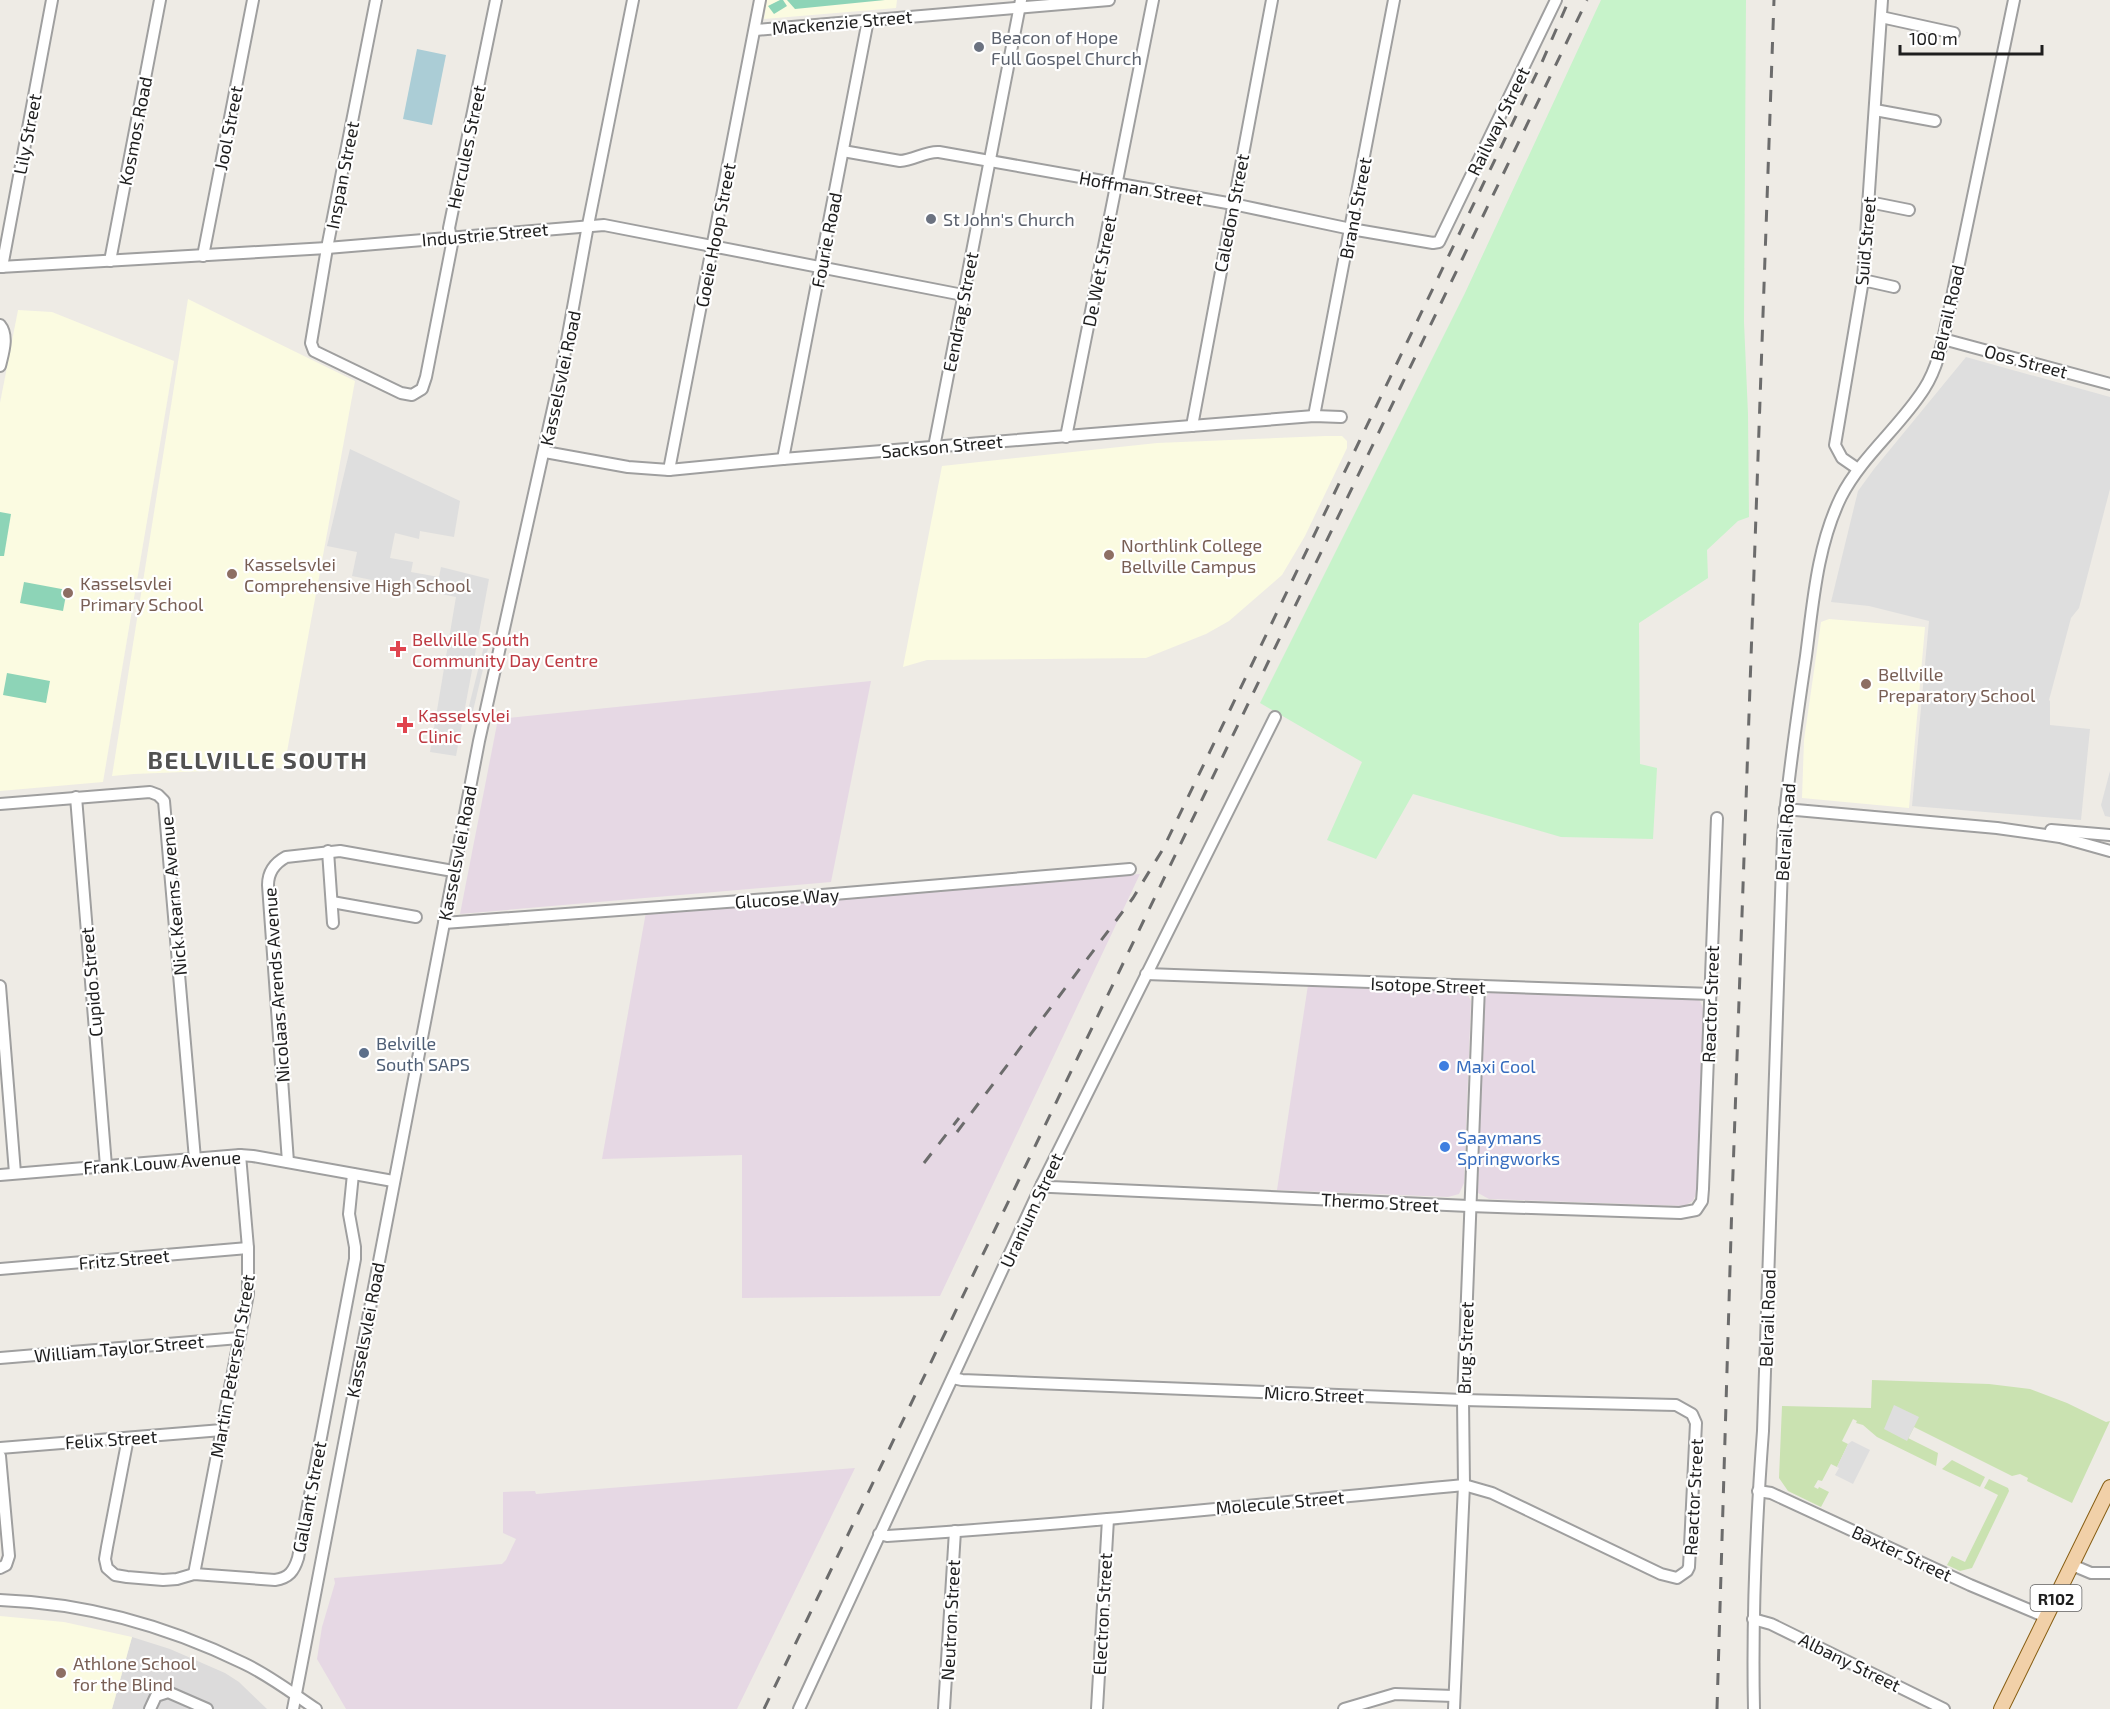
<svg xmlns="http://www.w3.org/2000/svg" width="2110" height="1709" viewBox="0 0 2110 1709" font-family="'Exo 2',sans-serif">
  <rect width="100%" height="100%" fill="#eeebe5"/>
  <polygon fill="#dcdbdb" points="132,1637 170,1649 225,1673 239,1682 267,1709 112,1709"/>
  <g fill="#e6d8e4">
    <polygon points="871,681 831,882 460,914 498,719"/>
    <polygon points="1140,874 940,1296 742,1298 742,1155 602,1159 646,912 813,901"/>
    <polygon points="1308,985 1461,990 1467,993 1471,1001 1464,1183 1459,1194 1448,1197 1277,1190"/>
    <polygon points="1494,991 1695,999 1700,1001 1704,1011 1697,1192 1693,1201 1684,1206 1489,1199 1478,1193 1484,1002 1488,994"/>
    <polygon points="855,1468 737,1709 346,1709 317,1659 322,1627 335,1583 334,1578 502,1564 506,1560 516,1539 503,1533 503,1492 535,1491 536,1494"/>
  </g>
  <g fill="#fbfbe1">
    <polygon points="767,0 897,0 896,8 764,19"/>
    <polygon points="188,299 355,381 284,768 134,774 112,776"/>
    <polygon points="18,310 52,312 174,361 103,782 0,791 0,403"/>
    <polygon points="1325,436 1342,436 1347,441 1347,448 1305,536 1282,575 1229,621 1206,634 1146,658 927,660 903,667 942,466 1157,443"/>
    <polygon points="1829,619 1925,627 1909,808 1802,798 1804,740 1821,622"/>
    <polygon points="0,1616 64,1622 132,1637 112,1709 0,1709"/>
  </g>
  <g fill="#cae2b1">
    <polygon points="1872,1380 1989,1384 2030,1389 2067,1403 2106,1422 2110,1421 2072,1503 2027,1481 2028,1478 2020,1474 2012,1476 1914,1427 1919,1417 1907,1441 1908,1438 1938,1453 1936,1466 1877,1437 1863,1425 1856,1423 1857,1421 1853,1419 1842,1441 1848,1444 1837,1467 1831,1464 1822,1481 1818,1480 1814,1487 1818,1489 1819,1487 1829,1492 1821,1507 1788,1491 1779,1478 1782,1406 1871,1408"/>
    <polygon points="1952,1460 1985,1477 1980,1487 1942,1469"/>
    <polygon points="1989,1479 2008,1488 2009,1491 1972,1568 1960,1571 1947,1565 1952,1556 1965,1562 1998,1495 1984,1488"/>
  </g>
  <polygon fill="#c7f3ca" points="1601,0 1746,0 1744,322 1748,414 1749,517 1738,521 1707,550 1708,578 1639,623 1640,764 1657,768 1653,839 1561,837 1413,794 1376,859 1327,840 1362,762 1260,703 1465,293"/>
  <g fill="#8dd4b7">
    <polygon points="780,0 783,0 787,6 774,14 768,6"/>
    <polygon points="787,0 885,0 795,9"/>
    <polygon points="0,512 11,514 4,556 0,556"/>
    <polygon points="24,582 67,590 63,611 20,603"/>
    <polygon points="7,673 50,681 46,703 3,695"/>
  </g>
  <g fill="#dedede">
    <polygon points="1966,357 2110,397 2110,489 2079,608 2071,618 2049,700 2050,701 2050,725 2090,729 2081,820 1912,806 1929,621 1869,606 1831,602 1858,491 1874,469"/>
    <polygon points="350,449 460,501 454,537 420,531 419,539 395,533 390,558 413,562 411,572 439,577 441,567 489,579 456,756 430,752 456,597 352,576 357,552 327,546"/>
    <polygon points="490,640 471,719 467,714 485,642"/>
    <polygon points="2110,771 2110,817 2105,816 2101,805"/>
    <polygon points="1894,1405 1919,1417 1907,1441 1884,1429"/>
    <polygon points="1852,1441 1870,1450 1853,1484 1835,1475 1839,1468 1837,1467 1848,1444"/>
  </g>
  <polygon fill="#abcdd6" points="417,49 446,55 432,125 403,119"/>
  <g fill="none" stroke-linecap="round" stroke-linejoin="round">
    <defs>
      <g id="minor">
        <polyline points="376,0 327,248 311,343 314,351 401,393 412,395 422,389 426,377 452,244 449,228 496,0"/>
        <polyline points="1881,17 1954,33"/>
        <polyline points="755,30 1109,0"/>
        <polyline points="1875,110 1935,121"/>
        <path d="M843 151 900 161C914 160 926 151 939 152L1233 204 1351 229 1433 243 1439 242 1556 0"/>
        <polyline points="1869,202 1909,210"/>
        <polyline points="203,256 253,0"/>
        <polyline points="110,261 160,0"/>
        <polyline points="0,267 327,248 604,225 963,295"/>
        <polyline points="2,267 52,0"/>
        <polyline points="1863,280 1894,287"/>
        <path d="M0 325C9 336 3 353 0 366"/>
        <polyline points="1943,339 2110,384"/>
        <polyline points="1314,416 1394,0"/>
        <polyline points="1192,426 1272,0"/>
        <polyline points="1066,437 1153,0"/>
        <polyline points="934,447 1021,0"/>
        <polyline points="545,452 628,467 669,470 783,459 1314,416 1341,417"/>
        <polyline points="783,459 868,20"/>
        <polyline points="1858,469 1842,458 1835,445 1863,280 1882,0"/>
        <polyline points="669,470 760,0"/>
        <polyline points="76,797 106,1166"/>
        <polyline points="0,804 150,792 158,795 164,801 195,1159"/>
        <polyline points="1785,809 1997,828 2060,837 2110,851"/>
        <polyline points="2051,830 2110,835"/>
        <polyline points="328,851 333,923"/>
        <polyline points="332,902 416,917"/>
        <polyline points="444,923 822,895 1130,869"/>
        <polyline points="1146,974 1711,994"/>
        <polyline points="0,986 15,1173"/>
        <path d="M288 1162 268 885C268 872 275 863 286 857L340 851 453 871"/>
        <polyline points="0,1175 240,1155 253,1156 393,1181"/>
        <polyline points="1042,1184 1051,1187 1469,1206 1680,1213 1696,1210 1702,1201 1703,1189 1717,818"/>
        <polyline points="0,1269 248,1248"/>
        <polyline points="0,1358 239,1338"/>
        <path d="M128 1438 107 1547 105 1559 107 1568 115 1575 127 1577 163 1580 177 1579 194 1574 275 1580C289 1578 294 1571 298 1558L355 1259V1247L349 1214 353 1174"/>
        <polyline points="0,1448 222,1430"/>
        <polyline points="0,1456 9,1556 6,1565 0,1568"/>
        <polyline points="1758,1491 1771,1493 1970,1585 2046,1617"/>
        <path d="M879 1534 887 1536C1080 1524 1272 1503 1464 1485L1492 1493 1661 1574 1677 1578 1687 1571 1689 1567 1696 1423 1692 1414 1676 1405 1463 1400 962 1380 953 1378"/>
        <polyline points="2072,1565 2091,1573 2110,1573"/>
        <polyline points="194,1574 248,1294 248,1248 240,1155"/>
        <path d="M0 1600C84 1603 167 1626 243 1663 269 1675 292 1693 316 1709"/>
        <polyline points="1753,1619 1771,1624 1944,1709"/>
        <polyline points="150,1709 156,1696 168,1692 207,1709"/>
        <polyline points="293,1709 479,741 562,368 588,225 633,0"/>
        <polyline points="799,1709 1042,1184 1275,717"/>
        <polyline points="944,1709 955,1531"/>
        <polyline points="1097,1709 1108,1519"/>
        <polyline points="1344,1709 1395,1694 1454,1696"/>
        <polyline points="1454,1709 1464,1485 1463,1400 1479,986"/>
        <path d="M1754 1709C1752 1616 1756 1524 1763 1431L1783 836C1788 776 1797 716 1806 656 1813 603 1817 546 1841 497 1862 456 1899 428 1924 389 1937 369 1942 345 1947 321L2014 0"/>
      </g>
      <polyline id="major" points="2001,1709 2110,1487"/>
    </defs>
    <use href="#minor" stroke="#9f9f9f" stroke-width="14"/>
    <use href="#major" stroke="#865d12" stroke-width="16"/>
    <use href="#minor" stroke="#fff" stroke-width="10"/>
    <use href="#major" stroke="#f1d0a8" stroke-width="14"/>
    <g stroke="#6c6c6c" stroke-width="3" stroke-dasharray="12 12" stroke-linecap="butt">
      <polyline points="957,1132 1133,898 1163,849 1542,62 1569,0"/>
      <polyline points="924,1163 959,1118"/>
      <polyline points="764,1709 1587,0"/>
      <polyline points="1717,1709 1732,1201 1774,0"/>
    </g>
  </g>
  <g fill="#6b7280" stroke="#fff" stroke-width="2">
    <circle cx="979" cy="47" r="6"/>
    <circle cx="931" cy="219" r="6"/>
  </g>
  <g fill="#8d6e63" stroke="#fff" stroke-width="2">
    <circle cx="1109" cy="555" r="6"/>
    <circle cx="232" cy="574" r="6"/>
    <circle cx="68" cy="593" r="6"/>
    <circle cx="1866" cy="684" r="6"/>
    <circle cx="61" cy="1673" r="6"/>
  </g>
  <g fill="#e0444e" stroke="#fff" stroke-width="2">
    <path d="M395 640h6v6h6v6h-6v6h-6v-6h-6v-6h6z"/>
    <path d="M402 716h6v6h6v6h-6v6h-6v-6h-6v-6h6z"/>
  </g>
  <circle fill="#5c6f8a" stroke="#fff" stroke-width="2" cx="364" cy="1053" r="6"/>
  <g fill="#3f7fe0" stroke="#fff" stroke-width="2">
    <circle cx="1444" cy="1066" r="6"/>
    <circle cx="1445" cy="1147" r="6"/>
  </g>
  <g text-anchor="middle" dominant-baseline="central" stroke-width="4.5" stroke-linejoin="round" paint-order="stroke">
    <rect fill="#fff" stroke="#626262" stroke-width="1.5" x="2030.5" y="1585" width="51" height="26" rx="4.5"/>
    <g font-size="16" font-weight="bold" fill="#1e1e1e">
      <text x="2056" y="1598">R102</text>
    </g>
    <g font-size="18" fill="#1e1e1e" stroke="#fff">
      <text transform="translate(842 22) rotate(-5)">Mackenzie Street</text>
      <text transform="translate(1498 121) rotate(-64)">Railway Street</text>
      <text transform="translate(228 128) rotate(-79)">Jool Street</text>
      <text transform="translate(135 131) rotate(-79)">Kosmos Road</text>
      <text transform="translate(27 134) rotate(-79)">Lily Street</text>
      <text transform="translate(466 147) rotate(-78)">Hercules Street</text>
      <text transform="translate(342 175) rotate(-79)">Inspan Street</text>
      <text transform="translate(1141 188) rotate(10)">Hoffman Street</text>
      <text transform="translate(1355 208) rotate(-79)">Brand Street</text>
      <text transform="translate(1231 213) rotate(-79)">Caledon Street</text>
      <text transform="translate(485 234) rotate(-5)">Industrie Street</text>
      <text transform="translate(715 235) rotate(-79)">Goeie Hoop Street</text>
      <text transform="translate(826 240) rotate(-79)">Fourie Road</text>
      <text transform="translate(1865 241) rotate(-85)">Suid Street</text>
      <text transform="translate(1099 271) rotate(-79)">De Wet Street</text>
      <text transform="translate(960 312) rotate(-79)">Eendrag Street</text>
      <text transform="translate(1947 313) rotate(-77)">Belrail Road</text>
      <text transform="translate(2026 361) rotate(15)">Oos Street</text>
      <text transform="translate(560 378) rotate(-78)">Kasselsvlei Road</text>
      <text transform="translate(942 446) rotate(-5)">Sackson Street</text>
      <text transform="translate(1785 832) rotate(-86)">Belrail Road</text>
      <text transform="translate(457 853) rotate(-79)">Kasselsvlei Road</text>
      <text transform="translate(173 896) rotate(-95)">Nick Kearns Avenue</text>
      <text transform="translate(787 898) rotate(-4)">Glucose Way</text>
      <text transform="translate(91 982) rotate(-95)">Cupido Street</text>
      <text transform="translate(276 985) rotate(-94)">Nicolaas Arends Avenue</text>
      <text transform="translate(1428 985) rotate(2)">Isotope Street</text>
      <text transform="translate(1710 1004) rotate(-88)">Reactor Street</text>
      <text transform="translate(162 1162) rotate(-4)">Frank Louw Avenue</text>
      <text transform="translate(1380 1202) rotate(3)">Thermo Street</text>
      <text transform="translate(1031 1210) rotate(-65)">Uranium Street</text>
      <text transform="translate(124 1259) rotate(-5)">Fritz Street</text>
      <text transform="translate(1767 1318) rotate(-88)">Belrail Road</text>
      <text transform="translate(365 1330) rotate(-79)">Kasselsvlei Road</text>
      <text transform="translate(119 1348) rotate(-5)">William Taylor Street</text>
      <text transform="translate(1465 1348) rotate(-88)">Brug Street</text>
      <text transform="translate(232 1366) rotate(-80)">Martin Petersen Street</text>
      <text transform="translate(1314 1394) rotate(2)">Micro Street</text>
      <text transform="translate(111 1439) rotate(-4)">Felix Street</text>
      <text transform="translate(309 1497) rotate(-79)">Gallant Street</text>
      <text transform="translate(1693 1497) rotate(-87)">Reactor Street</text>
      <text transform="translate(1280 1502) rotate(-5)">Molecule Street</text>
      <text transform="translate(1902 1553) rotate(25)">Baxter Street</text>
      <text transform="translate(1102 1614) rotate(-87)">Electron Street</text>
      <text transform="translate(950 1620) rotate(-87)">Neutron Street</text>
      <text transform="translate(1850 1662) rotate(26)">Albany Street</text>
    </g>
    <g font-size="18" fill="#5b616d" stroke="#fff" text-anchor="start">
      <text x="991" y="37">Beacon of Hope<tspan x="991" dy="21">Full Gospel Church</tspan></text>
      <text x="943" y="219">St John's Church</text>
    </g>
    <g font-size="18" fill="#785e54" stroke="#fff" text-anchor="start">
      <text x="1121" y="545">Northlink College<tspan x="1121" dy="21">Bellville Campus</tspan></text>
      <text x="244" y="564">Kasselsvlei<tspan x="244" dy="21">Comprehensive High School</tspan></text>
      <text x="80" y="583">Kasselsvlei<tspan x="80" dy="21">Primary School</tspan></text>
      <text x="1878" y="674">Bellville<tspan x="1878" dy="21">Preparatory School</tspan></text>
      <text x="73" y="1663">Athlone School<tspan x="73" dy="21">for the Blind</tspan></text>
    </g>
    <g font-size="18" fill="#be3a42" stroke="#fff" text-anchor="start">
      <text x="412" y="639">Bellville South<tspan x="412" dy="21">Community Day Centre</tspan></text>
      <text x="418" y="715">Kasselsvlei<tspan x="418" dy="21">Clinic</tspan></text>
    </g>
    <g font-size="18" fill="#4e5e75" stroke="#fff" text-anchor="start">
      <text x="376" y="1043">Belville<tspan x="376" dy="21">South SAPS</tspan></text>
    </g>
    <g font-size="18" fill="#366cbe" stroke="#fff" text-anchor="start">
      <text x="1456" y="1066">Maxi Cool</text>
      <text x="1457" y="1137">Saaymans<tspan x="1457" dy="21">Springworks</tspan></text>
    </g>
    <g font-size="24" font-weight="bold" letter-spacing="1.5" fill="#515151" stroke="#fff">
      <text x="258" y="759">BELLVILLE SOUTH</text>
    </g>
  </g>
  <path d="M1900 45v9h142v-9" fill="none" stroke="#1e1e1e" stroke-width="3"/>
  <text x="1909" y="45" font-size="18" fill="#1e1e1e" stroke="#ffffff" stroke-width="4.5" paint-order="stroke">100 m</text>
</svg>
